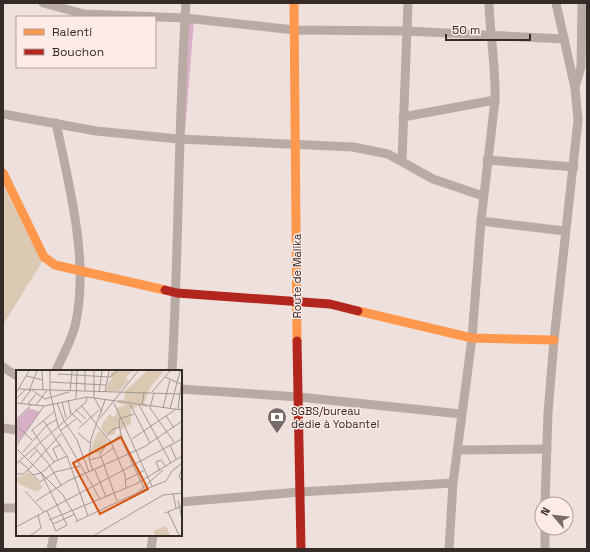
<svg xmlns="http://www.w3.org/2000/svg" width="590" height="552" viewBox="0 0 590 552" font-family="'Space Grotesk',sans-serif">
  <rect width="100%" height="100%" fill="#eee0dd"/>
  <polygon fill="#dbc9b3" points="3,185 42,262 3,325"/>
  <polygon fill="#d8b0c6" points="182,20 194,20 185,132 176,132"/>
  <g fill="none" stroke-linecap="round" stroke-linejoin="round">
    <g stroke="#b9aba3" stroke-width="9">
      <polyline points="43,3 84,14 185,18 294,30 407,31 564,39"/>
      <polyline points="575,87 581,67 582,3"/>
      <polyline points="3,114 96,131 179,139 353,147 388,154 433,179 483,196"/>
      <polyline points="403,117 495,100"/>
      <path d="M56 123C69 185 90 263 75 326 71 342 62 356 56 371"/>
      <polyline points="402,160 408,3"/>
      <polyline points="487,160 574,167"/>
      <polyline points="481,221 565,231"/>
      <polyline points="3,367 17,376"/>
      <path d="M172 371C179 248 178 126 186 3"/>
      <polyline points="181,389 299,397 461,414"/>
      <polyline points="3,428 17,430"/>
      <polyline points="457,450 547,449"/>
      <polyline points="181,502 300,492 453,483"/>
      <polyline points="545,504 548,413 554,340 578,120 575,88 556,3"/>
      <polyline points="3,508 17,508"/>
      <polyline points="545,528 545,549"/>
      <polyline points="51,549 54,535"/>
      <polyline points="151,549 153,535"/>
      <path d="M449 549 453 483 472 338 481 221 495 100C496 68 490 35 489 3"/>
    </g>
    <g stroke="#ff974d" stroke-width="9">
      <polyline points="294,3 297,341"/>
      <polyline points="3,173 44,257 55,265 165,290"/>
      <polyline points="358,311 472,338 554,340"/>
    </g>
    <g stroke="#b3261e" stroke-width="9">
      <polyline points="165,290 177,293 330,304 358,311"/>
      <polyline points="297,341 301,549"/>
    </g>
  </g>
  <defs>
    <symbol id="bank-pin" viewBox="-11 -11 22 30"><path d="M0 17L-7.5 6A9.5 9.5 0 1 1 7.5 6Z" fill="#766b69" stroke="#feeae6"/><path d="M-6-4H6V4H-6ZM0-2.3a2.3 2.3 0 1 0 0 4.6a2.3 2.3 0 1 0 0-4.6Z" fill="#fff"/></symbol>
  </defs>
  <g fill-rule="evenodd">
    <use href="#bank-pin" x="266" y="406" width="22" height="30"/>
  </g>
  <g text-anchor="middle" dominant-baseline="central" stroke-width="3" stroke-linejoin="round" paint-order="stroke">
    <g font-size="11" fill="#352c2a" stroke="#feeae6">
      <text transform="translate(297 276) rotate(-90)">Route de Malika</text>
    </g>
    <g font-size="11" fill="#352c2a" stroke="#feeae6" text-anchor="start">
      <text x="291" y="411">SGBS/bureau<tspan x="291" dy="13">dédie à Yobantel</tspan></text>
    </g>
  </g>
  <g transform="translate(16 370)">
    <rect width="166" height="166" fill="#eee0dd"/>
    <path d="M99 1H118L112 5 110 9 113 11 103 21H90L92 13 96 8 94 7 95 3ZM131 1H148L135 16 128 33 133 37 122 36 115 39V54L104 60 101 57 98 65H91L85 59 87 52 94 44 97 47 100 45 101 38 110 35 102 33 103 30H108L109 21ZM84 61 91 68V74L84 83 74 82 81 63ZM13 102 27 117 21 122 3 114 0 109ZM150 156 154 165H139L137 161Z" fill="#dbc9b3"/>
    <path d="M13 38 24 42 0 74V51Z" fill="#d8b0c6"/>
    <path fill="none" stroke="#a49895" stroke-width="1" d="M26 1 27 20M34 1V22L42 56 84 129M78 1V27L86 42M42 4 94 7 101 1M10 6 27 10M149 7 165 14M34 12 90 15M3 19 166 24M16 20 29 29 53 22M13 21 21 1M54 21 56 1M69 21V1M83 22 86 1M89 22 93 1M136 22 154 1M0 23 13 1M138 23 134 38 158 72M60 28 61 1M0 29 9 20M52 30 55 44M46 32 50 48M0 33 28 36 71 27 166 40M5 33 15 20M41 33 48 51 61 70 73 102M98 33 136 116M12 34 20 24M114 34 134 73M20 35 31 20M65 35 81 55M123 35 155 93M126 35 128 23M147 38 154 10M59 39 70 49M154 39 164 1M162 39 166 9M55 43 66 53M118 44 103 49 104 60 108 75 128 118M150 46 158 58M84 48 122 1M0 50 15 35M27 50 51 86 72 146M0 55 16 70M81 56 95 72 109 105 110 118M63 58 83 40M16 60 38 92M15 61 39 41M44 61 60 49M62 63 74 73M91 66 97 59 104 57M116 69 160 39M94 70 84 84 101 131M95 72 105 65M154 75 160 89M0 76 28 36M18 77 32 93 45 115M0 78 47 125 62 151M7 82 31 55 40 50M13 89 21 80M42 90 37 79 45 74M73 90 85 87 97 78M3 91 13 99M0 94 70 32 71 27M166 99 163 106 166 112M12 100 24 112 39 102 64 96M79 100 90 127M77 101 73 89 75 69 89 30M144 101 140 92 145 90 150 97M25 103 51 155 40 161 31 141M0 104H7L13 99 45 64M17 105 25 103 38 92 51 86M110 110 129 100M9 121 28 142M125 121 150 111 156 101 166 93M157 123 160 138M162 130 166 149M20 131 52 111 128 77 166 51M152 142 163 165M149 143 166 136M33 150 120 114 166 86M59 152 121 123 147 100M37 154 59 144M0 157 166 69M15 165 25 158 22 145M79 165 147 125 166 123"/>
    <path fill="#d6540f" fill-opacity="0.15" stroke="#d6540f" stroke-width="2" d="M105 67 132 119 84 144 57 93Z"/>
    <rect width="166" height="166" fill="none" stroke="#352c2a" stroke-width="2"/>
  </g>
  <rect width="590" height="552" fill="none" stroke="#352c2a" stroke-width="8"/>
  <rect x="16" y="16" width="140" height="52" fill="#feeae6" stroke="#ae9e9b"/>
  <rect x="24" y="29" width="20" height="6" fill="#ff974d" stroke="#ae9e9b"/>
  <text x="52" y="36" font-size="12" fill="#352c2a">Ralenti</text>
  <rect x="24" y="49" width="20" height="6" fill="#b3261e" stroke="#ae9e9b"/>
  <text x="52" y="56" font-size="12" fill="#352c2a">Bouchon</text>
  <g transform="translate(554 516) rotate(298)"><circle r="19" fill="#feeae6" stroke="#ae9e9b"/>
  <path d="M0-3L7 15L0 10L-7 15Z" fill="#766b69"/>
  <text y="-6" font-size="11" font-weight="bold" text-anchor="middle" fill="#352c2a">N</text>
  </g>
  <path d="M446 34v6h84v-6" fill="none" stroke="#352c2a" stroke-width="2"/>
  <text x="452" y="34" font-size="12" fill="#352c2a" stroke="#feeae6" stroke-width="3" paint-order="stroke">50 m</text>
</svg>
